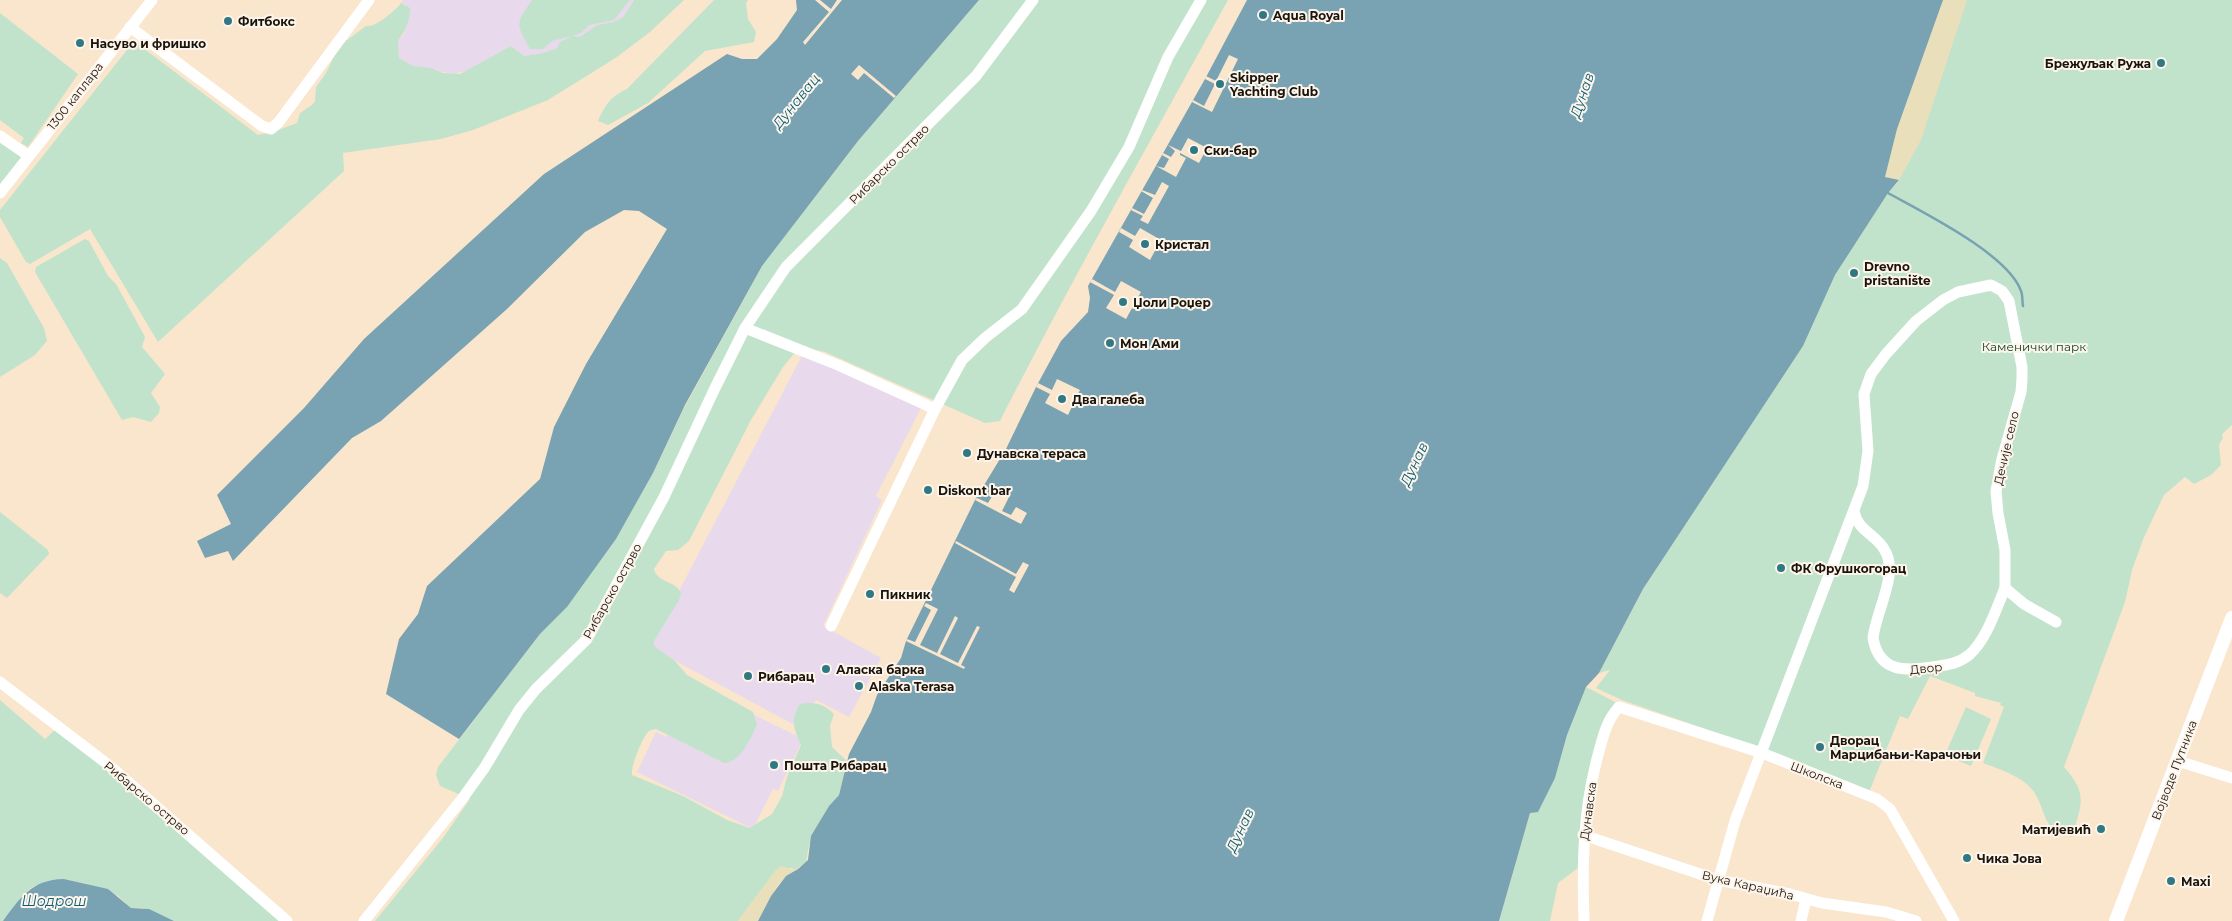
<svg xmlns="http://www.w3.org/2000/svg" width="2232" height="921" viewBox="0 0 2232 921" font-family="Montserrat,sans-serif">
  <rect width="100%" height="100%" fill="#f9e6cc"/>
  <g fill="#e9d9ec">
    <polygon points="403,0 634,0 623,17 614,22 597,25 580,37 557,48 543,53 524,56 511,46 468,70 454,74 413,66 399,58 398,40 404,34 406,22 410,14 406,5 401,3"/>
    <polygon points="804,352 921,408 876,496 882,500 823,626 881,658 849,717 816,700 800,728 631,637 679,591"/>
    <polygon points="693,685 803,739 778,791 773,789 753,829 637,772 656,732 667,737"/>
  </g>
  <g fill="#c2e3cb">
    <path d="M532 0H630L614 20 589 25 581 33 572 36 580 37 597 25 614 22 623 17 634 0H684L650 32 617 57 548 100 473 130 441 139 343 153 344 171 158 342 90 229 30 264 26 262 0 217V210L134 41 258 135 273 132 297 123 300 113 312 105 315 101 316 87 326 73 339 46 366 26C375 28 395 11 401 3L410 8C411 18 405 33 398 40L399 58 413 66 431 68 443 73 460 74 511 46 524 56 543 53 557 48 560 42 572 36 552 41 543 49H530C515 23 516 24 532 0Z"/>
    <path d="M714 0H748L746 3 748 19 756 32 754 42 705 51 648 103 608 125 598 121C605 105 611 96 627 89Z"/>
    <path d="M979 0H1228C1151 140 1072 279 1000 421L985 423 825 352 811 349 797 350 783 367 751 420 689 541 678 550 666 551 654 569C657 583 678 581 681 594L679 600 654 641V646L674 660 687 675 753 712 757 725C751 738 740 763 724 763L656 729C653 730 651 729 648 732 642 738 630 768 632 775L683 796 727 820 750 828 772 814 782 796 787 777 801 745C794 730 790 719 800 704 813 701 825 704 834 714L830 726 832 747 847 761 839 795 829 806 809 845 806 862 795 870 792 868 777 869 738 921H375L443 838 470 799 440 786 436 775 438 767 540 634 567 607 616 539 653 473 683 410 762 266 858 141Z"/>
    <path d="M1943 0H2232V425L2222 434 2223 438 2219 445 2221 465 2211 475 2194 484 2185 477 2164 495 2144 537 2132 570 2125 602 2064 767C2089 795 2081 804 2072 837 2041 830 2048 814 2034 792 2024 777 1999 769 1983 763L2004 707 2000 705 2001 703 1975 696V693L1930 676 1908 719 1900 716 1869 792 1723 735 1622 700 1596 688 1610 670 1599 673 1643 589 1803 346 1835 275 1888 193 1899 181Z"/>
    <polygon points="0,13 78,74 28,147 21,143 24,138 0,120"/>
    <polygon points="0,140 29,156 0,186"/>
    <polygon points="85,239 89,241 108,276 116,284 145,337 142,347 165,374 151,393 160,407 159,413 151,422 133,417 122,420 35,272 36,267"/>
    <polygon points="0,258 7,263 44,328 47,341 35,355 0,377"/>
    <polygon points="0,512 48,550 49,554 7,598 0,593"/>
    <polygon points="1586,687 1615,702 1605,721 1578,868 1558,883 1550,921 1499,921 1530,813 1555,778 1567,735"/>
    <polygon points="0,700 45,739 58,727 279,921 174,921 143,908 131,908 118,896 86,884 64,879 34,886 27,891 3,921 0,921"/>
    <polygon points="1966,707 1991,719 1971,766 1945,755"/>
  </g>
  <g fill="#e9dfba">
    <polygon points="1943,0 1967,0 1921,140 1899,180 1885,177 1897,129"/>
    <path d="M781 866 795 870C777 880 767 903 758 921H738L775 871Z"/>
  </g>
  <g fill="#79a2b2">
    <polygon points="796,0 979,0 858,141 762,266 685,405 653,473 616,539 567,607 540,634 459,739 386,694 399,639 418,614 427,586 540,479 554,427 586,364 667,229 639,211 624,210 585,232 507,309 381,421 352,438 233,561 228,551 205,558 197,541 231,524 217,495 304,408 364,339 544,174 727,54 742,59 757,59 777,39 797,10"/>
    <polygon points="1247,0 1943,0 1897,129 1885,177 1899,180 1888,193 1835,275 1803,346 1643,589 1599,673 1586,687 1567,735 1555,778 1538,812 1530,813 1499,921 758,921 771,896 786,876 798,869 808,860 811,836 829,806 839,795 849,754 871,712 877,695 901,658 906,641 975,500 1006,449 1036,387 1061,341 1088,312 1090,298 1088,286 1205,79"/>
    <path d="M64 879 108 889 131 908 149 909 174 921H3C21 897 31 880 64 879Z"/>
  </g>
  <g fill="#f9e6cc">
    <polygon points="815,0 820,0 831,9 837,0 842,0 805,45 803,42 829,12"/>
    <polygon points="1229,55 1238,59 1212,112 1192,102 1193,100 1204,106 1215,84 1205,79 1206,76 1216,81"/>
    <polygon points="859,65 896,96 894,98 864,73 858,80 851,74"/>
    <polygon points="1188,138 1207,148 1199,163 1180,153 1180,155 1186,158 1176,177 1156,166 1164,168 1169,159 1162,155 1163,153 1171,157 1175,151 1168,145 1181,151"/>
    <polygon points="1162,182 1169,186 1148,224 1140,220 1143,216 1131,210 1132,208 1144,214 1153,198 1141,191 1142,190 1155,195"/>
    <polygon points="1121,228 1135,236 1140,228 1161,240 1150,260 1129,247 1133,240 1119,232"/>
    <polygon points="1092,279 1115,292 1121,281 1141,292 1126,319 1106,308 1114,295 1090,282"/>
    <polygon points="1057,379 1080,390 1068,415 1045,403 1050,394 1036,387 1038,383 1052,390"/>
    <polygon points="994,493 1001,497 1003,494 1009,497 1002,511 1011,515 1016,507 1027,513 1021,524 975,500 977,498 988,503"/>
    <polygon points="956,541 1016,574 1023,562 1029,565 1014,593 1009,590 1016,577 955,543"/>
    <polygon points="926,603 938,609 920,645 937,653 955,616 958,618 940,654 958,663 977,626 980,627 961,665 965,667 964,669 906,641 907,639 915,642 931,610 924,606"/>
  </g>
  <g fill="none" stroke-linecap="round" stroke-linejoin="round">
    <path stroke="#79a2b2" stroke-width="2.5" d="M1888 193C1922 212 2008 254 2021 291 2023 296 2022 302 2023 306"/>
    <g stroke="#fff" stroke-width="11">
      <polyline points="130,27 262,126 271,129 278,123 369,0"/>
      <polyline points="0,136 29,156"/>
      <polyline points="0,193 152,0"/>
      <polyline points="745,328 838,365 935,409 831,626"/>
      <polyline points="935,409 962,360 985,338 1022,309 1091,211 1129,147 1168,57 1201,0"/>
      <path d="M1854 511C1857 530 1875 534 1884 549 1900 573 1876 610 1873 638 1879 673 1906 671 1933 667 1946 665 1958 664 1969 655 1987 639 1996 609 2005 588"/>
      <polyline points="0,682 110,766 287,921"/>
      <polyline points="2178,761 2232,778"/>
      <polyline points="1583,835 1718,880 1790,894 1822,903 1886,912 1916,921"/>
      <polyline points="364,921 462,799 485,767 519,710 536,689 587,639 664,497 715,388 745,328 786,267 976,76 1033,0"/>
      <path d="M1584 921C1582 864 1583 810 1598 755 1603 737 1606 721 1619 707L1762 753 1877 799 1890 809 1954 921"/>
      <polyline points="1707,921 1735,821 1863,486 1868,451 1864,394 1871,374 1886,354 1916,321 1943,300 1958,292 1991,285 2002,291 2009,301 2022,367 2022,379 2021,392 2002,459 1996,491 1998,513 2005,550 2005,588 2024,604 2056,622"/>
      <polyline points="1801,921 1806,899"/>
    </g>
    <polyline stroke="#fff" stroke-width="14" points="2116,921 2232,618"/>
  </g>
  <g fill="#317982" stroke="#fdf5eb" stroke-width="2">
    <circle cx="1263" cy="15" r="5"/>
    <circle cx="228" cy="21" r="5"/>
    <circle cx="80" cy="43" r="5"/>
    <circle cx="2161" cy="63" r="5"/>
    <circle cx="1220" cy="84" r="5"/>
    <circle cx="1194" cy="150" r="5"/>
    <circle cx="1145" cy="244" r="5"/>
    <circle cx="1854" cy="273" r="5"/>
    <circle cx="1123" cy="302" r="5"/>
    <circle cx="1110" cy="343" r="5"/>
    <circle cx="1062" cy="399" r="5"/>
    <circle cx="967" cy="453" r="5"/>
    <circle cx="928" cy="490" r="5"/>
    <circle cx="1781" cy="568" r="5"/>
    <circle cx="870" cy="594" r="5"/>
    <circle cx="826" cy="669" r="5"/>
    <circle cx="748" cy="676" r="5"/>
    <circle cx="859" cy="686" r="5"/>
    <circle cx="1820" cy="747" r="5"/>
    <circle cx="774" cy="765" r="5"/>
    <circle cx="2101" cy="829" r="5"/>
    <circle cx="1967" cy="858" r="5"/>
    <circle cx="2171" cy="881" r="5"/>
  </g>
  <g text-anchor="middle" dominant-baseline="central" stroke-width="4" stroke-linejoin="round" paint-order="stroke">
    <g font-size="12" font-weight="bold" fill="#1b140b" stroke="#fdf5eb" text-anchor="start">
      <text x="1273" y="15">Aqua Royal</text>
      <text x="238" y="21">Фитбокс</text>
      <text x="90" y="43">Насуво и фришко</text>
      <text x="2151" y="63" text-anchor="end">Брежуљак Ружа</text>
      <text x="1230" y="77">Skipper<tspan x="1230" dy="14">Yachting Club</tspan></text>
      <text x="1204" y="150">Ски-бар</text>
      <text x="1155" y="244">Кристал</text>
      <text x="1864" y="266">Drevno<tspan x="1864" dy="14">pristanište</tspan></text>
      <text x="1133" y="302">Џоли Роџер</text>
      <text x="1120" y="343">Мон Ами</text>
      <text x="1072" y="399">Два галеба</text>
      <text x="977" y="453">Дунавска тераса</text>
      <text x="938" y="490">Diskont bar</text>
      <text x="1791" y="568">ФК Фрушкогорац</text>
      <text x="880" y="594">Пикник</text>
      <text x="836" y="669">Аласка барка</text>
      <text x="758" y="676">Рибарац</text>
      <text x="869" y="686">Alaska Terasa</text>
      <text x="1830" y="740">Дворац<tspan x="1830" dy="14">Марцибањи-Карачоњи</tspan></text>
      <text x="784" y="765">Пошта Рибарац</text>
      <text x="2091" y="829" text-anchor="end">Матијевић</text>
      <text x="1977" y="858">Чика Јова</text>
      <text x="2181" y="881">Maxi</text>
    </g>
    <g font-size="12" fill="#1b140b" stroke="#fdf5eb">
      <text transform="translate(75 96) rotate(-52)">1300 каплара</text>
      <text transform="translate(889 164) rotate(-45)">Рибарско острво</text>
      <text transform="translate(2006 448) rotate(-77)">Дечије село</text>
      <text transform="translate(612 591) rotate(-61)">Рибарско острво</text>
      <text transform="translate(1926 668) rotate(-6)">Двор</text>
      <text transform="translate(2174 770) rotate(-69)">Војводе Путника</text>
      <text transform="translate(1817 775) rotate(21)">Школска</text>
      <text transform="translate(147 798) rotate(40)">Рибарско острво</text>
      <text transform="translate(1588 811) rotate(-82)">Дунавска</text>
      <text transform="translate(1748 885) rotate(13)">Вука Караџића</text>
    </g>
    <g font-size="12" fill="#003f20" stroke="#fdf5eb">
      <text x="2034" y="346">Каменички парк</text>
    </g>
    <g font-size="14" font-style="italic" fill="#0b5e76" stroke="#fdf5eb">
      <text transform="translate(1582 95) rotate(-71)">Дунав</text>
      <text transform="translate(796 101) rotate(-51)">Дунавац</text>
      <text transform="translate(1414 464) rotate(-65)">Дунав</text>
      <text transform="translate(1240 830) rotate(-65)">Дунав</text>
      <text x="54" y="901">Шодрош</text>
    </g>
  </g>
</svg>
